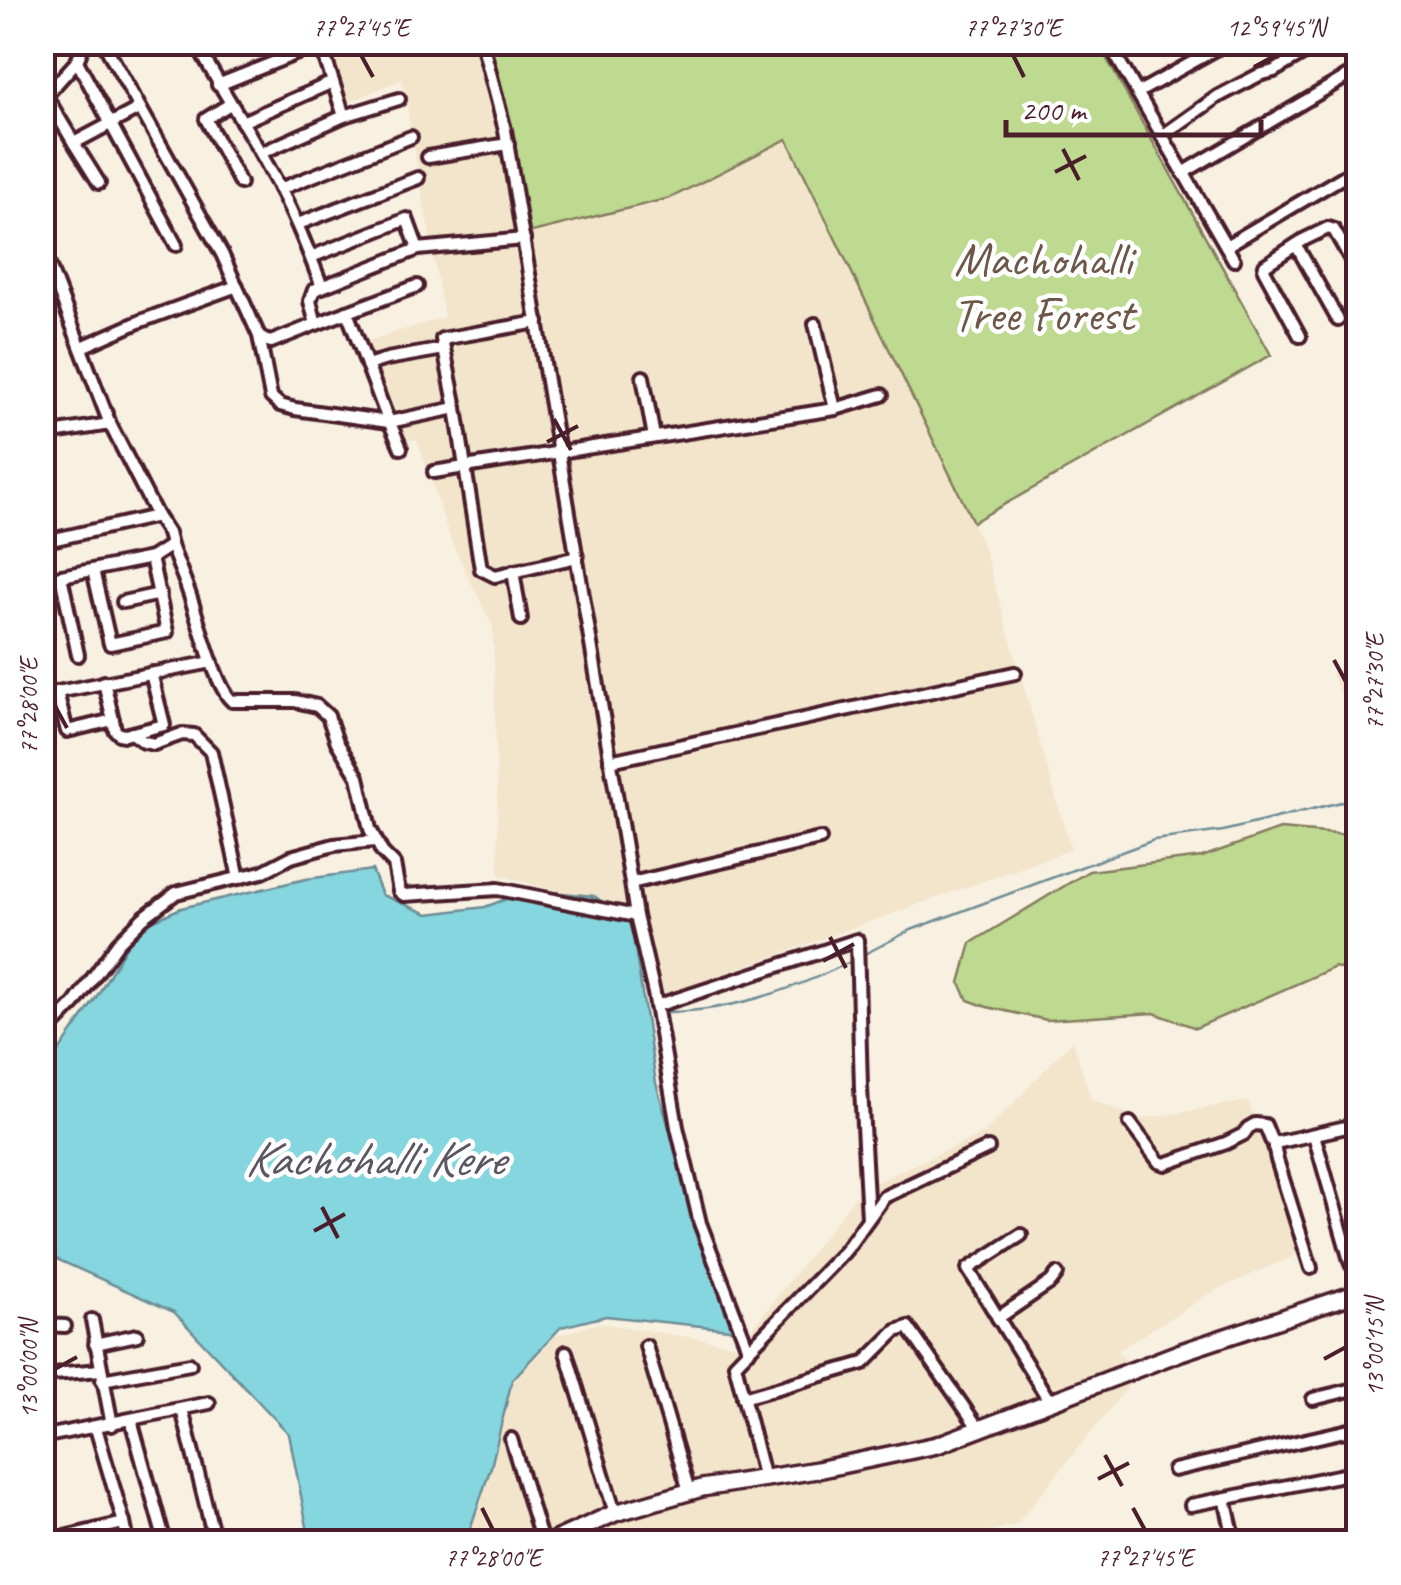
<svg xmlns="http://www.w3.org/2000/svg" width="1401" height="1585" viewBox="0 0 1401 1585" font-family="Caveat,sans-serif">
  <rect width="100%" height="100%" fill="#f8f0e1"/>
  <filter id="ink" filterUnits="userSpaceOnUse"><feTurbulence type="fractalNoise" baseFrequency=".01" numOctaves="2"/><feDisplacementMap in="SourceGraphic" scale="20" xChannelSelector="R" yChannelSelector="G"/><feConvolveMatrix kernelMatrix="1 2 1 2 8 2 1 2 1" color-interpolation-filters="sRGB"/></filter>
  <g filter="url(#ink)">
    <g fill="#f3e5cc">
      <polygon points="326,43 487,43 505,99 670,198 787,139 984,548 1071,850 662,996 642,915 499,875 493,627 451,541 417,439 408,441 365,342 444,317 402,79 347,103"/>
      <polygon points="1358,658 1358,730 1331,674"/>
      <polygon points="1073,1040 1091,1100 1142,1119 1248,1101 1305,1251 1216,1290 1117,1351 1139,1373 1016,1525 944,1542 460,1542 499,1390 544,1339 599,1323 739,1345 862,1188 985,1133"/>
    </g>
    <g fill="#bed990" stroke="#847c5e" stroke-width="2.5">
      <polygon points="487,43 1098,43 1271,355 973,522 787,139 670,198 528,233 505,99"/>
      <polygon points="1280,829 1358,836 1358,974 1335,967 1196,1028 1154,1013 1047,1020 987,1007 968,1000 960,983 971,943 1089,871 1202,857"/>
    </g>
    <polygon fill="#85d6de" stroke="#6d8d96" stroke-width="2.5" points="372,870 382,895 428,914 485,907 530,890 594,896 631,922 656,1083 709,1265 748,1331 606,1316 561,1327 512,1380 491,1467 470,1529 379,1542 310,1542 289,1434 174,1312 43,1253 43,1063 50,1064 94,1001 137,928 181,908 306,879"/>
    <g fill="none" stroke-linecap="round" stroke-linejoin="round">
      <g stroke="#6d8d96" stroke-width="2.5">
        <polyline points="861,956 911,930 1154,840 1223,831 1341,802 1358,803"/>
        <path d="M661 1012C728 1013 794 990 854 960"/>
      </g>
      <defs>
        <g id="street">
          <polyline points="103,42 222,254 259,336 271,397 280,405 295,409 389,422 456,408 442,339 538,322"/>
          <path d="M196 42C219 87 248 128 271 172 292 209 307 247 322 287"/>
          <polyline points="320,42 344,116"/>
          <polyline points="482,42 505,130 631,883"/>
          <polyline points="1108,42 1234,260"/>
          <polyline points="201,52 219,42"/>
          <polyline points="77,61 176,245"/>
          <polyline points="218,85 320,44"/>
          <polyline points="1137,93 1229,42"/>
          <polyline points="46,96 74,143 140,108"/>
          <polyline points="42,100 77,61 85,42"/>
          <polyline points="230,104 206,119 240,183"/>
          <polyline points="242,122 333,82"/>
          <polyline points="1162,136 1217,97 1259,75 1274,71 1323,42"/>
          <polyline points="74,143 99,183"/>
          <polyline points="261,153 344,116 399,99"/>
          <polyline points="428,157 508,144"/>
          <polyline points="1183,173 1358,70"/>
          <polyline points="280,189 411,137"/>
          <polyline points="298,224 418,178"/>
          <polyline points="1296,245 1338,320"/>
          <polyline points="1226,246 1358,168"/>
          <polyline points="42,247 110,424 157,516 42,542"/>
          <polyline points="311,257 407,219 418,249"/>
          <polyline points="417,286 316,324 310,301 314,290 418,249 524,239"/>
          <polyline points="347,312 385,412 401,448"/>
          <polyline points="260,336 264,340 271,342 316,324"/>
          <polyline points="1300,336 1264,270 1265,265 1305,239 1328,228 1334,230 1358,272"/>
          <polyline points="42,344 47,355"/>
          <polyline points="82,347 141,321 237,286"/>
          <polyline points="367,365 387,359 444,349"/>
          <polyline points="643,377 654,437"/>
          <polyline points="42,378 43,378"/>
          <polyline points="835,409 882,395"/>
          <polyline points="42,431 59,432 110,424"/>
          <polyline points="434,472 465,467 456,408"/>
          <path d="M171 545C176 560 183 575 188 590 197 614 215 687 232 701H295L317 706 328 716 337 742 358 777 370 829 382 852 394 864 399 891 404 895 498 889 636 916"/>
          <polyline points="577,557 495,576 481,569 465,467 835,409 815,324"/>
          <polyline points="93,570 110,644 167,632 151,558 171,545 168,533 157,516"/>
          <polyline points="513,571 521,619"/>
          <polyline points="61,576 78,655"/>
          <polyline points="42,580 151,558"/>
          <polyline points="123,602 160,594"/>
          <polyline points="104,682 113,720"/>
          <polyline points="57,692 67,731 113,720 115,730 119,734 125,735 164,725 151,673"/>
          <polyline points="42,695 212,662"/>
          <polyline points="1356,729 1358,728"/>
          <polyline points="132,733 144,742 154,744 182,734 194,735 211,752 239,878"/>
          <polyline points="610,761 1015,673"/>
          <polyline points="42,989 58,1020"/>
          <polyline points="656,1006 857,940 861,1088 868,1218"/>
          <polyline points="42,1037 74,1004 118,943 143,918 176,893 262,872 291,857 334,845 375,841"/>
          <polyline points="1130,1123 1159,1162 1165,1164 1226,1143 1244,1134 1248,1128 1255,1124 1265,1125 1271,1140 1275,1143 1355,1125 1358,1137"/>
          <polyline points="1314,1135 1351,1264"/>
          <polyline points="1273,1141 1277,1160 1311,1268"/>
          <polyline points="1021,1235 968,1269 1050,1402"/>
          <polyline points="998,1318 1051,1282 1057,1274"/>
          <polyline points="92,1320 112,1425"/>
          <polyline points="42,1325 65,1326"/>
          <polyline points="95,1344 137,1335"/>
          <polyline points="646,1346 689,1491"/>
          <polyline points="749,1351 700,1223 677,1127 654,993 636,916 631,883 820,839"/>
          <polyline points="566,1352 615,1513"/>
          <polyline points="42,1375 100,1370"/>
          <polyline points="102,1380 190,1364"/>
          <polyline points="743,1398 864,1363 896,1331 908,1327 979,1429"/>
          <polyline points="1313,1399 1358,1388"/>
          <polyline points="182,1409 215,1542"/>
          <polyline points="131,1420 165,1542"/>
          <polyline points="42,1437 209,1403"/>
          <polyline points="511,1439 542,1542"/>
          <polyline points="1174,1470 1358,1428"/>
          <polyline points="764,1479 735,1364 845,1251 884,1197 988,1148"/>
          <polyline points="1225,1499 1235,1542"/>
          <polyline points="1191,1505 1358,1472"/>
          <polyline points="124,1523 128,1542"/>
          <polyline points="43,1542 124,1523 96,1428"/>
        </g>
        <polyline id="secondary" points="551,1542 615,1513 702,1488 817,1470 937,1445 1181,1352 1358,1293"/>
        <polyline id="primary" points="42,43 44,42"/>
      </defs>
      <use href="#street" stroke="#4a1f2b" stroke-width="18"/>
      <use href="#secondary" stroke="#4a1f2b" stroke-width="22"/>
      <use href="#primary" stroke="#4a1f2b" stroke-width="22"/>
      <use href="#street" stroke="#fff" stroke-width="10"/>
      <use href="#secondary" stroke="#fff" stroke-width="15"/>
      <use href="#primary" stroke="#fedf80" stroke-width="15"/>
    </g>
  </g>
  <path fill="none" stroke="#4a1f2b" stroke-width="4" d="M361 55 373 77M1013 55 1024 77M1254 67 1276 55M1063 149 1079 180M1055 172 1086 156M554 419 571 450M547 442 578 426M1334 660 1346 682M55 706 67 728M830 937 846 968M823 961 854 944M322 1207 338 1238M314 1231 345 1214M1324 1359 1346 1347M55 1369 77 1357M1105 1455 1122 1486M1098 1479 1129 1463M482 1508 493 1530M1133 1508 1145 1530"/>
  <g text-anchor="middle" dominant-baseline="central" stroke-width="9" stroke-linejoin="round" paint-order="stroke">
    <g font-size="48" fill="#6d5749" stroke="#fff">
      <text x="1043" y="259">Machohalli<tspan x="1043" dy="55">Tree Forest</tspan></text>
    </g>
    <g font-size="50" font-style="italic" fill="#5c5661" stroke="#fff">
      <text x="374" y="1158">Kachohalli Kere</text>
    </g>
  </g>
  <rect width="1401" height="1585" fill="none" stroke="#fff" stroke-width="110"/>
  <path d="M1006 120v15h255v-15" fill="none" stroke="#4a1f2b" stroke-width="5"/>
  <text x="1021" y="120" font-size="30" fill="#4a1f2b" stroke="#ffffff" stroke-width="8" paint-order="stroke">200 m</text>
  <rect x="55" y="55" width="1291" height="1475" fill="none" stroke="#4a1f2b" stroke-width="4"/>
  <g font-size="25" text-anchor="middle" fill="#4a1f2b">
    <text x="361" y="36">77°27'45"E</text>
    <text x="1013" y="36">77°27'30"E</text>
    <text x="1276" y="36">12°59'45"N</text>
    <text transform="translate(1374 682) rotate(-90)" y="9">77°27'30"E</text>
    <text transform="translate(28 706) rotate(-90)" y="9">77°28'00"E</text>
    <text transform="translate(1374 1347) rotate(-90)" y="9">13°00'15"N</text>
    <text transform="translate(28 1369) rotate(-90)" y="9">13°00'00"N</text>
    <text x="493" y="1566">77°28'00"E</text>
    <text x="1145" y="1566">77°27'45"E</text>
  </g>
</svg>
